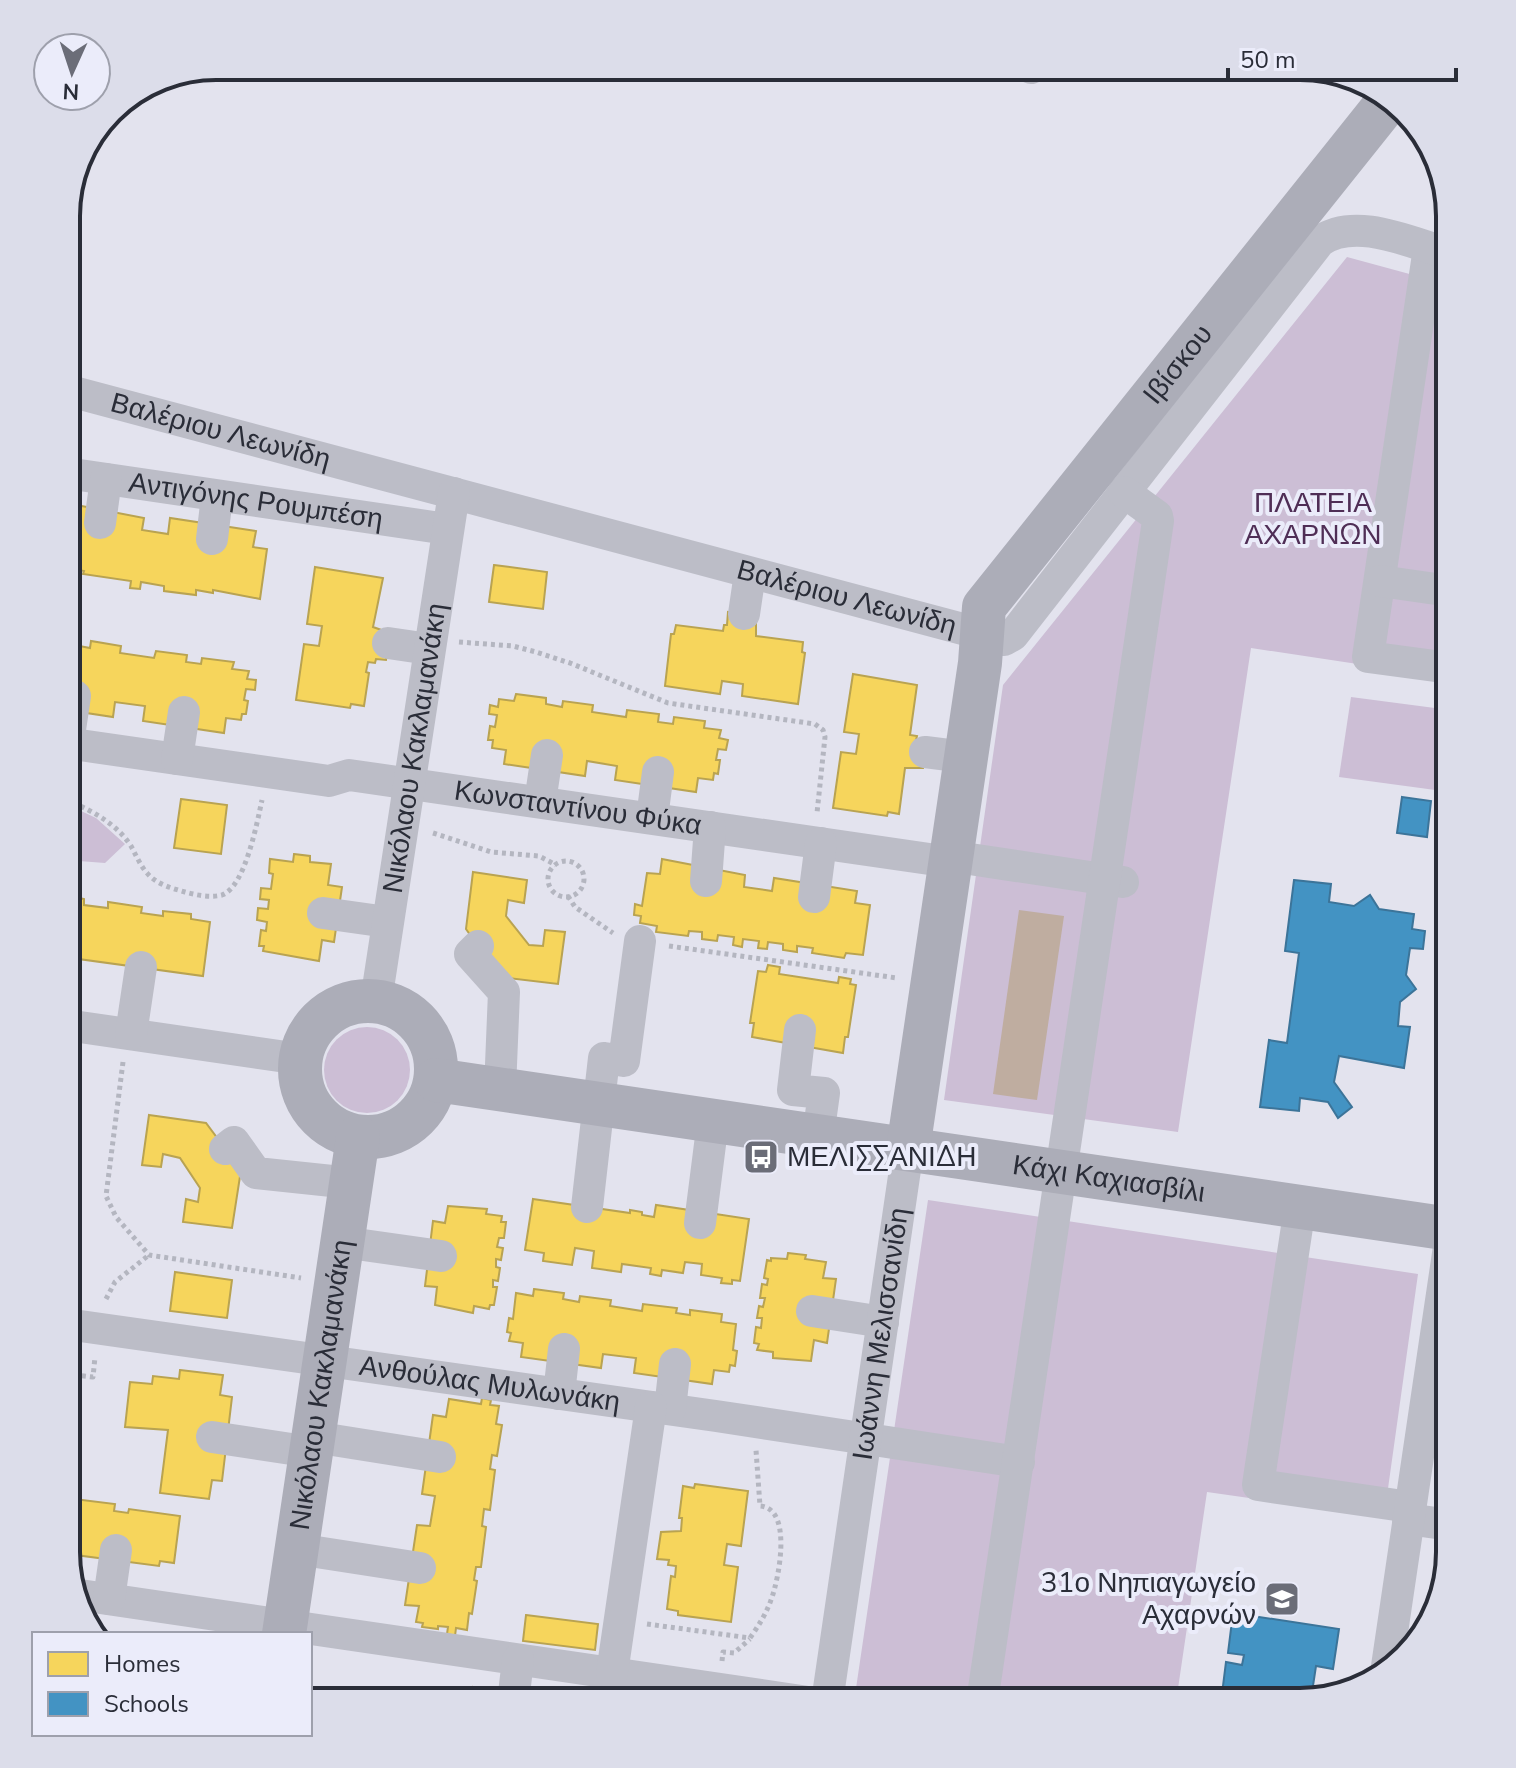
<svg xmlns="http://www.w3.org/2000/svg" width="1516" height="1768" viewBox="0 0 1516 1768" font-family="'Nunito Sans',sans-serif">
  <rect width="100%" height="100%" fill="#e3e3ee"/>
  <g fill="#ccbed5">
    <polygon points="1347,257 1450,285 1450,678 1251,648 1178,1132 944,1100 1003,685"/>
    <polygon points="1351,697 1450,710 1450,792 1339,777"/>
    <polygon points="66,804 96,818 125,844 105,863 66,860"/>
    <circle cx="367" cy="1070" r="43"/>
    <polygon points="928,1200 1418,1274 1384,1517 1207,1492 1176,1702 854,1702"/>
  </g>
  <polygon fill="#bfada0" points="1019,910 1064,916 1037,1100 993,1094"/>
  <g fill="#f6d55c" stroke="#b9a351" stroke-width="2">
    <polygon points="66,503 144,518 142,530 168,534 170,518 256,531 253,547 267,549 260,599 213,590 213,593 196,590 196,595 164,591 164,586 141,582 140,589 130,588 131,581 83,574 84,571 66,568"/>
    <polygon points="494,565 547,572 543,609 489,602"/>
    <polygon points="315,567 383,578 373,627 390,633 386,660 376,659 375,663 368,662 366,672 369,673 364,706 351,704 350,708 296,700 304,644 319,646 322,626 307,624"/>
    <polygon points="728,612 756,616 756,636 803,642 802,652 805,653 798,704 742,696 743,684 722,681 720,694 665,686 671,634 674,634 676,625 723,631 724,625 727,625"/>
    <polygon points="66,638 74,639 74,645 90,648 91,641 121,646 120,653 154,658 156,651 187,655 186,662 201,664 202,658 234,662 232,669 249,671 247,679 256,680 255,690 246,689 244,700 248,701 246,714 242,714 241,720 226,718 224,733 143,721 145,706 115,702 113,717 80,712 66,701"/>
    <polygon points="853,674 917,685 910,735 917,736 916,740 926,741 923,768 905,768 899,814 888,812 887,816 833,808 841,752 856,754 859,734 844,732"/>
    <polygon points="516,694 546,698 546,704 562,707 563,701 593,705 592,712 626,717 627,710 659,714 658,722 673,724 674,717 705,721 704,728 721,730 719,738 728,740 726,750 718,749 716,760 720,760 718,774 714,773 713,780 698,778 696,792 615,780 617,766 587,761 585,776 504,764 506,750 492,748 493,740 488,740 490,726 495,727 497,715 489,714 490,705 498,707 499,699 514,701"/>
    <polygon points="181,799 227,805 221,854 174,848"/>
    <polygon points="294,854 310,856 310,862 331,864 328,885 342,887 334,942 322,940 319,961 263,951 264,946 259,946 261,930 266,931 267,922 257,920 258,908 268,909 269,900 260,899 261,888 271,889 273,874 269,873 270,859 293,862"/>
    <polygon points="662,859 745,875 744,887 772,891 774,878 857,891 855,903 870,905 863,955 846,953 844,958 812,953 813,948 797,946 797,952 783,950 783,944 768,942 767,949 758,948 759,941 743,939 742,947 733,945 734,937 718,935 717,941 702,939 702,932 689,931 688,936 656,932 657,926 640,923 641,916 634,915 635,904 642,906 647,873 660,874"/>
    <polygon points="473,872 527,880 524,903 508,900 506,916 529,945 543,946 545,930 565,932 558,984 500,977 466,929"/>
    <polygon points="75,897 84,899 84,905 108,908 108,902 142,907 141,913 163,916 163,911 191,914 191,919 210,922 203,976 78,959 77,973 66,972 66,903 74,904"/>
    <polygon points="768,965 780,967 779,974 838,983 839,977 851,979 850,984 856,985 848,1037 845,1037 843,1053 752,1037 754,1023 750,1023 758,971 766,972"/>
    <polygon points="66,1075 69,1076 67,1096 72,1096 67,1147"/>
    <polygon points="149,1115 206,1123 241,1170 232,1228 183,1222 186,1199 198,1202 200,1188 180,1158 163,1154 161,1167 142,1165"/>
    <polygon points="533,1199 630,1213 630,1210 642,1212 642,1215 654,1217 656,1205 749,1219 740,1281 732,1280 732,1284 721,1283 722,1278 701,1275 702,1264 685,1262 683,1273 662,1270 661,1276 650,1274 651,1268 622,1264 621,1272 592,1268 594,1251 575,1248 572,1265 543,1261 544,1253 525,1250"/>
    <polygon points="448,1206 487,1209 486,1214 502,1216 501,1222 506,1222 504,1238 499,1238 497,1247 503,1248 501,1260 496,1259 496,1267 500,1268 498,1281 493,1280 493,1287 497,1287 494,1305 490,1305 489,1309 474,1306 473,1313 435,1305 437,1287 425,1286 433,1221 445,1223"/>
    <polygon points="788,1253 806,1255 805,1259 826,1262 823,1278 836,1279 827,1343 814,1340 811,1361 773,1358 773,1352 757,1350 759,1344 754,1343 756,1327 761,1328 762,1318 757,1318 759,1306 763,1307 765,1298 760,1298 762,1284 767,1285 768,1279 764,1278 767,1260 771,1261 771,1258 787,1259"/>
    <polygon points="175,1272 232,1280 227,1318 170,1311"/>
    <polygon points="534,1289 564,1293 563,1299 579,1302 580,1296 611,1300 610,1306 642,1311 643,1304 677,1308 676,1313 690,1315 690,1310 722,1314 721,1322 736,1324 733,1350 737,1351 735,1366 730,1365 729,1372 714,1370 712,1384 634,1373 636,1358 603,1354 601,1368 521,1357 523,1343 509,1341 511,1333 507,1332 509,1318 513,1319 516,1293 533,1296"/>
    <polygon points="180,1370 223,1375 220,1395 232,1397 222,1481 212,1480 209,1499 160,1493 168,1430 125,1427 130,1382 152,1384 153,1376 179,1379"/>
    <polygon points="482,1398 491,1400 490,1405 499,1406 496,1424 502,1425 497,1456 492,1455 490,1469 495,1470 490,1510 484,1509 482,1526 486,1527 481,1567 476,1567 474,1580 477,1581 472,1614 469,1613 467,1630 456,1628 455,1636 447,1634 448,1627 438,1626 438,1629 422,1627 423,1623 416,1622 419,1606 405,1605 417,1525 430,1526 435,1496 422,1494 433,1415 446,1417 449,1399 481,1404"/>
    <polygon points="695,1484 748,1491 741,1546 727,1544 724,1565 738,1567 731,1622 678,1615 678,1611 667,1609 671,1576 675,1577 676,1566 668,1565 669,1560 657,1559 661,1532 681,1531 682,1518 679,1518 683,1486 694,1488"/>
    <polygon points="66,1498 115,1504 114,1511 128,1513 129,1509 180,1516 174,1563 160,1561 159,1566 68,1554"/>
    <polygon points="526,1615 598,1624 595,1650 523,1641"/>
    <polygon points="473,1687 507,1692 505,1702 455,1702 455,1696 471,1699"/>
    <polygon points="520,1692 556,1697 555,1702 519,1702"/>
  </g>
  <g fill="#4393c3" stroke="#3c7499" stroke-width="2">
    <polygon points="1402,797 1431,801 1427,837 1397,833"/>
    <polygon points="1294,880 1331,884 1329,902 1354,906 1370,895 1379,909 1414,914 1412,929 1425,931 1423,949 1410,948 1406,975 1416,989 1400,1002 1398,1026 1410,1027 1404,1068 1339,1056 1334,1082 1352,1107 1338,1118 1328,1102 1300,1098 1299,1111 1260,1107 1269,1040 1287,1043 1299,953 1285,951"/>
    <polygon points="1233,1613 1339,1629 1333,1669 1316,1666 1311,1699 1301,1702 1221,1702 1226,1662 1242,1665 1244,1655 1228,1653"/>
  </g>
  <g fill="none" stroke-linecap="round" stroke-linejoin="round">
    <g stroke="#b4b6c0" stroke-width="5" stroke-dasharray="4 4" stroke-linecap="butt">
      <polyline points="459,642 513,646 536,652 570,663 668,703 815,724 823,730 825,737 817,813"/>
      <path d="M66 800C91 810 116 823 131 846 136 855 140 865 147 873 156 884 171 888 185 892 196 895 210 898 222 895 245 887 257 823 262 800"/>
      <polyline points="433,833 491,852 539,856 556,865"/>
      <circle cx="566" cy="879" r="18"/>
      <polyline points="568,896 575,907 613,933"/>
      <polyline points="669,946 897,978"/>
      <polyline points="123,1062 106,1196 116,1217 149,1255 301,1278"/>
      <polyline points="106,1299 115,1282 149,1255"/>
      <polyline points="66,1374 93,1377 95,1357"/>
      <path d="M647 1624 750 1638C759 1625 766 1614 771 1600 779 1579 793 1508 760 1506L756 1450"/>
      <polyline points="722,1661 723,1652 734,1653 750,1639"/>
    </g>
    <g stroke="#bcbdc7" stroke-width="32">
      <polyline points="1031,68 1032,66"/>
      <polyline points="1429,248 1368,657 1450,668"/>
      <path id="s1" d="M66 390 1004 640 1013 635 1320 241C1356 216 1411 243 1450 254"/>
      <path id="s2" d="M66 473 447 529"/>
      <polyline points="100,523 106,479"/>
      <polyline points="212,539 217,496"/>
      <polyline points="1380,581 1450,591"/>
      <polyline points="744,614 750,573"/>
      <polyline points="388,643 429,649"/>
      <path id="s3" d="M66 743 329 781 349 775 950 862"/>
      <polyline points="68,743 75,696"/>
      <polyline points="925,752 965,757"/>
      <polyline points="177,759 184,712"/>
      <polyline points="540,802 547,755"/>
      <polyline points="652,818 658,772"/>
      <polyline points="950,856 1123,882"/>
      <polyline points="706,881 710,827"/>
      <polyline points="814,897 821,843"/>
      <polyline points="323,913 387,922"/>
      <polyline points="478,946 470,954 504,992 500,1089"/>
      <path id="s4" d="M376 1001 454 493"/>
      <polyline points="66,1025 300,1059"/>
      <polyline points="800,1030 793,1090 824,1093 818,1136"/>
      <polyline points="131,1034 141,967"/>
      <polyline points="225,1149 234,1142 256,1173 351,1183"/>
      <polyline points="587,1207 604,1058 624,1061 640,941"/>
      <polyline points="1300,1207 1258,1485 1410,1507"/>
      <polyline points="700,1223 713,1121"/>
      <polyline points="342,1242 441,1256"/>
      <polyline points="812,1311 883,1322"/>
      <path id="s5" d="M66 1324 716 1416 1019 1462"/>
      <polyline points="559,1394 564,1349"/>
      <polyline points="670,1409 675,1364"/>
      <polyline points="212,1437 311,1452"/>
      <polyline points="314,1437 440,1457"/>
      <polyline points="1408,1519 1450,1525"/>
      <polyline points="297,1549 420,1568"/>
      <polyline points="80,1595 808,1702"/>
      <polyline points="109,1599 116,1550"/>
      <polyline points="612,1673 651,1407"/>
      <polyline points="1386,1673 1450,1240"/>
      <polyline points="513,1702 518,1660"/>
      <path id="s6" d="M827 1702 908 1149"/>
      <polyline points="982,1702 1158,521 1157,516 1124,492"/>
    </g>
    <g stroke="#acadb8" stroke-width="44">
      <circle cx="368" cy="1069" r="68"/>
      <path id="s7" d="M436 1080 1450 1229"/>
      <path id="s8" d="M908 1149 980 663 984 607 1389 100"/>
      <path id="s9" d="M284 1634 358 1137"/>
    </g>
  </g>
  <defs>
    <symbol id="bus-square" viewBox="-11 -11 22 22"><rect x="-9" y="-9" width="18" height="18" rx="4" fill="#6b6d78" stroke="#ebecfa"/><path d="M-5-6H5V4H4V6H2V4H-2V6H-4V4H-5ZM-3.5-4V0h7V-4ZM-3.5 1.2v1.5H-2V1.2ZM2 1.2v1.5H3.5V1.2Z" fill="#fff"/></symbol>
    <symbol id="school-square" viewBox="-11 -11 22 22"><rect x="-9" y="-9" width="18" height="18" rx="4" fill="#6b6d78" stroke="#ebecfa"/><path d="M0-5L7-2L0 1L-7-2ZM-4 1L0 2.5L4 1V4Q0 6-4 4Z" fill="#fff"/></symbol>
  </defs>
  <g fill-rule="evenodd">
    <use href="#bus-square" x="741" y="1137" width="40" height="40"/>
    <use href="#school-square" x="1262" y="1579" width="40" height="40"/>
  </g>
  <g text-anchor="middle" dominant-baseline="central" stroke-width="8" stroke-linejoin="round" paint-order="stroke">
    <g font-size="28" fill="#2a2d38" stroke="#ebecfa">
      <text stroke="none"><textPath href="#s8" startOffset="858">Ιβίσκου</textPath></text>
      <text stroke="none"><textPath href="#s1" startOffset="160">Βαλέριου Λεωνίδη</textPath></text>
      <text stroke="none"><textPath href="#s2" startOffset="192">Αντιγόνης Ρουμπέση</textPath></text>
      <text stroke="none"><textPath href="#s1" startOffset="808">Βαλέριου Λεωνίδη</textPath></text>
      <text stroke="none"><textPath href="#s4" startOffset="256">Νικόλαου Κακλαμανάκη</textPath></text>
      <text stroke="none"><textPath href="#s3" startOffset="518">Κωνσταντίνου Φύκα</textPath></text>
      <text stroke="none"><textPath href="#s7" startOffset="680">Κάχι Καχιασβίλι</textPath></text>
      <text stroke="none"><textPath href="#s6" startOffset="372">Ιωάννη Μελισσανίδη</textPath></text>
      <text stroke="none"><textPath href="#s5" startOffset="428">Ανθούλας Μυλωνάκη</textPath></text>
      <text stroke="none"><textPath href="#s9" startOffset="252">Νικόλαου Κακλαμανάκη</textPath></text>
    </g>
    <g font-size="28" fill="#4f2e56" stroke="#ebecfa">
      <text x="1313" y="503">ΠΛΑΤΕΙΑ<tspan x="1313" dy="32">ΑΧΑΡΝΩΝ</tspan></text>
    </g>
    <g font-size="28" fill="#2a2d38" stroke="#ebecfa" text-anchor="start">
      <text x="787" y="1157">ΜΕΛΙΣΣΑΝΙΔΗ</text>
      <text x="1256" y="1583" text-anchor="end">31ο Νηπιαγωγείο<tspan x="1256" dy="32">Αχαρνών</tspan></text>
    </g>
  </g>
  <path d="M0 0H1516V1768H0ZM216 80H1300A136 136 0 0 1 1436 216V1552A136 136 0 0 1 1300 1688H216A136 136 0 0 1 80 1552V216A136 136 0 0 1 216 80Z" fill="#dcddea" fill-rule="evenodd"/>
  <path fill="none" stroke="#2a2d38" stroke-width="4" d="M216 80H1300A136 136 0 0 1 1436 216V1552A136 136 0 0 1 1300 1688H216A136 136 0 0 1 80 1552V216A136 136 0 0 1 216 80Z"/>
  <rect x="32" y="1632" width="280" height="104" fill="#ebecfa" stroke="#9ea0ac" stroke-width="2"/>
  <rect x="48" y="1652" width="40" height="24" fill="#f6d55c" stroke="#9ea0ac" stroke-width="2"/>
  <text x="104" y="1672" font-size="24" fill="#2a2d38">Homes</text>
  <rect x="48" y="1692" width="40" height="24" fill="#4393c3" stroke="#9ea0ac" stroke-width="2"/>
  <text x="104" y="1712" font-size="24" fill="#2a2d38">Schools</text>
  <g transform="translate(72 72) rotate(183)"><circle r="38" fill="#ebecfa" stroke="#9ea0ac" stroke-width="2"/>
  <path d="M0-6L14 30L0 20L-14 30Z" fill="#6b6d78"/>
  <text y="-12" font-size="22" font-weight="bold" text-anchor="middle" fill="#2a2d38">N</text>
  </g>
  <path d="M1228 68v12h228v-12" fill="none" stroke="#2a2d38" stroke-width="4"/>
  <text x="1240" y="68" font-size="24" fill="#2a2d38" stroke="#ebecfa" stroke-width="6" paint-order="stroke">50 m</text>
</svg>
